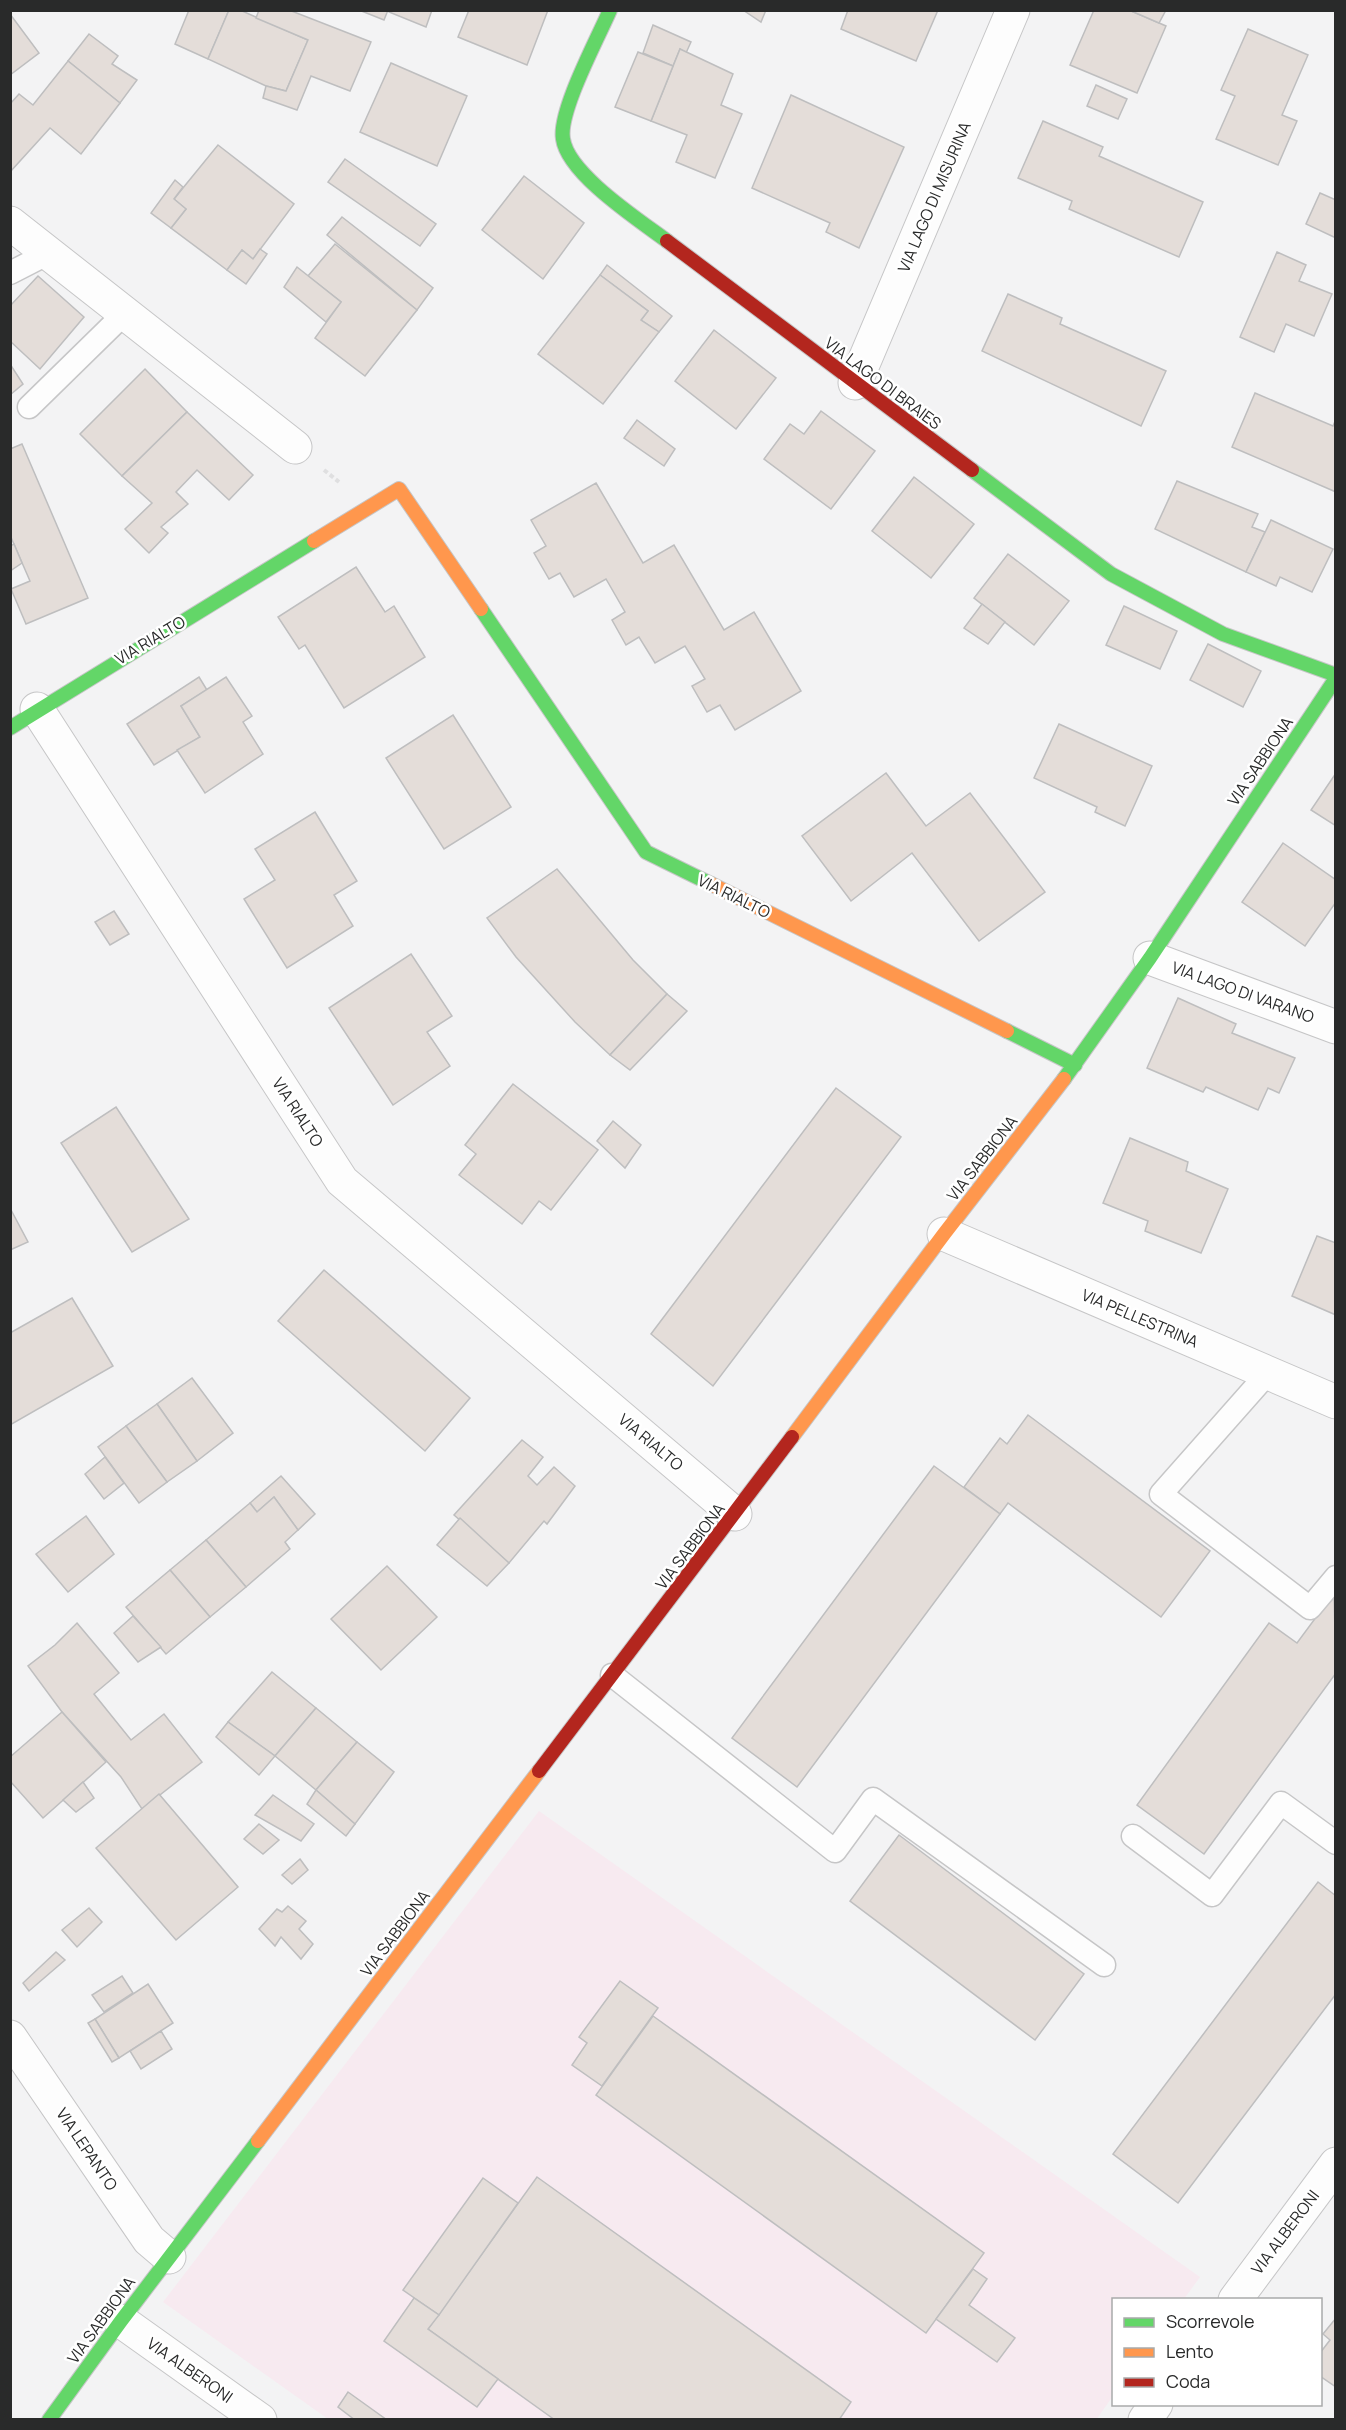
<svg xmlns="http://www.w3.org/2000/svg" width="1346" height="2430" viewBox="0 0 1346 2430" font-family="Manrope,sans-serif">
  <rect width="100%" height="100%" fill="#f3f3f4"/>
  <polygon fill="#f7eaf0" points="539,1811 1200,2277 1184,2299 1114,2300 1113,2396 1096,2420 328,2419 163,2302"/>
  <g fill="#e4ddd9" stroke="#bebebf" stroke-width="1.5">
    <polygon points="189,10 229,10 208,59 175,44"/>
    <polygon points="229,10 240,10 308,40 286,91 266,86 208,59"/>
    <polygon points="259,10 289,10 371,42 350,91 311,76 297,110 263,98 266,86 286,91 308,40 256,18"/>
    <polygon points="359,10 388,10 384,20"/>
    <polygon points="389,10 432,10 426,27 389,12"/>
    <polygon points="469,10 548,10 527,65 458,37"/>
    <polygon points="743,10 766,10 761,22"/>
    <polygon points="848,10 938,10 916,61 841,29"/>
    <polygon points="1094,10 1129,10 1166,26 1137,93 1070,65"/>
    <polygon points="1129,10 1166,10 1159,23"/>
    <polygon points="10,14 39,53 10,75"/>
    <polygon points="653,25 691,42 686,53 680,49 673,66 643,53"/>
    <polygon points="1248,29 1308,55 1282,115 1297,121 1278,165 1216,139 1235,96 1221,90"/>
    <polygon points="89,34 118,56 112,64 137,80 120,103 68,61"/>
    <polygon points="680,49 733,74 721,105 742,114 715,178 676,162 687,135 651,121"/>
    <polygon points="638,52 673,66 651,121 615,107"/>
    <polygon points="68,61 120,103 81,154 50,128 10,172 10,104 19,94 33,105"/>
    <polygon points="391,63 467,96 437,166 360,132"/>
    <polygon points="1096,85 1127,99 1118,119 1087,106"/>
    <polygon points="791,95 904,147 859,248 826,232 830,223 752,188"/>
    <polygon points="1043,121 1103,147 1099,156 1203,202 1179,257 1069,209 1072,201 1018,178"/>
    <polygon points="218,145 294,204 253,259 242,250 227,270 171,228 186,209 174,199"/>
    <polygon points="345,159 436,224 420,246 328,182"/>
    <polygon points="524,176 584,223 543,279 482,230"/>
    <polygon points="175,180 183,187 174,199 186,209 171,228 151,213"/>
    <polygon points="1320,193 1336,200 1336,238 1306,224"/>
    <polygon points="342,217 433,288 417,310 327,235"/>
    <polygon points="335,244 417,310 365,376 315,338 341,302 308,276"/>
    <polygon points="260,249 267,254 246,284 227,270 242,250 253,259"/>
    <polygon points="1277,252 1306,265 1299,281 1332,294 1314,336 1286,324 1274,352 1240,337"/>
    <polygon points="607,265 672,316 659,332 641,320 648,311 600,275"/>
    <polygon points="297,267 341,302 326,322 284,287"/>
    <polygon points="600,275 648,311 641,320 659,332 603,404 538,354"/>
    <polygon points="38,276 84,317 40,369 10,341 10,306"/>
    <polygon points="1008,294 1062,318 1060,324 1166,371 1141,426 982,351"/>
    <polygon points="714,330 776,378 736,429 675,381"/>
    <polygon points="10,364 23,384 10,395"/>
    <polygon points="145,369 187,412 122,476 80,434"/>
    <polygon points="1255,393 1333,426 1336,419 1336,492 1232,447"/>
    <polygon points="821,411 875,451 831,509 764,459 790,424 804,434"/>
    <polygon points="187,412 253,475 229,500 197,470 176,492 188,504 161,527 168,533 149,553 125,529 152,503 122,476"/>
    <polygon points="637,420 675,449 664,466 624,438"/>
    <polygon points="22,444 88,598 26,624 11,589 30,581 10,535 10,449"/>
    <polygon points="914,477 974,524 931,578 872,531"/>
    <polygon points="1177,481 1258,514 1252,527 1265,532 1246,572 1155,529"/>
    <polygon points="596,483 643,563 674,545 724,630 754,612 801,691 735,730 720,705 707,712 692,686 705,679 685,646 655,663 639,637 626,645 612,620 625,612 606,579 574,597 560,573 549,579 534,553 546,546 531,520"/>
    <polygon points="1271,520 1333,549 1312,592 1280,577 1276,586 1246,572"/>
    <polygon points="14,544 22,563 10,571 10,546"/>
    <polygon points="1008,554 1069,601 1034,645 974,598"/>
    <polygon points="356,567 385,612 394,606 425,657 344,708 305,645 299,649 278,617"/>
    <polygon points="982,604 1005,622 988,644 964,628"/>
    <polygon points="1124,606 1177,631 1160,669 1106,645"/>
    <polygon points="1208,644 1261,671 1243,707 1190,680"/>
    <polygon points="199,677 207,690 181,706 200,737 154,765 127,724"/>
    <polygon points="226,677 252,716 243,722 263,754 205,793 177,750 200,737 181,706"/>
    <polygon points="453,715 511,807 444,849 386,758"/>
    <polygon points="1059,724 1152,766 1125,826 1095,812 1097,807 1034,778"/>
    <polygon points="886,773 926,826 970,793 1045,892 979,941 912,853 851,901 802,836"/>
    <polygon points="1336,773 1336,826 1311,810"/>
    <polygon points="315,812 357,881 334,895 353,926 287,968 244,899 275,880 255,849"/>
    <polygon points="1283,843 1336,880 1336,902 1305,946 1242,902"/>
    <polygon points="557,869 633,960 667,994 610,1055 575,1022 516,957 487,918"/>
    <polygon points="114,911 129,934 110,945 95,922"/>
    <polygon points="411,954 452,1016 427,1032 450,1066 393,1105 329,1008"/>
    <polygon points="667,994 687,1011 630,1070 610,1055"/>
    <polygon points="1178,998 1236,1024 1232,1033 1295,1058 1279,1093 1268,1088 1258,1110 1206,1087 1203,1092 1147,1068"/>
    <polygon points="513,1084 598,1150 551,1210 539,1201 522,1224 459,1175 476,1154 465,1145"/>
    <polygon points="836,1088 901,1137 713,1386 651,1334"/>
    <polygon points="116,1107 189,1219 132,1252 61,1143"/>
    <polygon points="613,1121 641,1145 625,1168 597,1141"/>
    <polygon points="1130,1138 1188,1162 1186,1171 1228,1189 1201,1253 1145,1231 1148,1221 1103,1203"/>
    <polygon points="10,1208 28,1242 10,1250"/>
    <polygon points="1317,1236 1336,1243 1336,1315 1292,1296"/>
    <polygon points="324,1270 470,1398 425,1451 278,1321"/>
    <polygon points="72,1298 113,1366 10,1425 10,1333"/>
    <polygon points="192,1378 233,1433 197,1461 157,1404"/>
    <polygon points="157,1404 197,1461 167,1482 126,1426"/>
    <polygon points="1028,1415 1210,1551 1161,1617 1008,1503 1000,1514 964,1487 1000,1438 1007,1444"/>
    <polygon points="126,1426 167,1482 139,1503 98,1447"/>
    <polygon points="522,1440 543,1457 528,1476 537,1485 554,1467 575,1486 547,1524 544,1521 509,1563 454,1515"/>
    <polygon points="105,1457 124,1483 104,1499 85,1474"/>
    <polygon points="934,1466 1000,1514 797,1787 732,1738"/>
    <polygon points="281,1476 315,1514 298,1530 274,1497 257,1512 250,1503"/>
    <polygon points="274,1497 298,1530 285,1542 290,1549 246,1587 206,1540 250,1503 257,1512"/>
    <polygon points="86,1516 114,1554 68,1592 36,1554"/>
    <polygon points="460,1518 509,1563 487,1586 437,1545"/>
    <polygon points="206,1540 246,1587 210,1617 170,1570"/>
    <polygon points="387,1566 437,1617 381,1670 331,1619"/>
    <polygon points="170,1570 210,1617 166,1654 126,1607"/>
    <polygon points="1334,1593 1336,1673 1204,1854 1137,1805 1269,1623 1297,1643"/>
    <polygon points="133,1616 161,1647 138,1662 114,1633"/>
    <polygon points="77,1623 119,1673 94,1694 131,1740 164,1714 202,1762 142,1809 121,1777 62,1712 28,1666 55,1645"/>
    <polygon points="272,1672 316,1708 275,1756 228,1722"/>
    <polygon points="316,1708 357,1742 316,1790 275,1756"/>
    <polygon points="62,1712 106,1762 43,1818 10,1781 10,1757"/>
    <polygon points="228,1722 275,1756 259,1775 216,1737"/>
    <polygon points="357,1742 394,1772 355,1824 316,1790"/>
    <polygon points="83,1782 94,1798 76,1812 63,1800"/>
    <polygon points="316,1790 355,1824 346,1836 307,1804"/>
    <polygon points="159,1794 238,1887 176,1940 96,1848"/>
    <polygon points="273,1795 314,1824 301,1841 255,1815"/>
    <polygon points="259,1824 279,1840 263,1854 244,1839"/>
    <polygon points="899,1835 1084,1974 1035,2040 850,1901"/>
    <polygon points="300,1859 308,1870 292,1884 282,1875"/>
    <polygon points="1318,1882 1336,1896 1336,1994 1178,2203 1113,2154"/>
    <polygon points="288,1906 306,1921 299,1929 313,1944 301,1959 281,1937 275,1946 259,1929 277,1909 282,1912"/>
    <polygon points="89,1908 102,1922 77,1947 62,1930"/>
    <polygon points="56,1952 65,1960 29,1991 23,1983"/>
    <polygon points="122,1976 133,1993 104,2012 92,1995"/>
    <polygon points="620,1981 658,2008 602,2086 572,2065 587,2043 579,2037"/>
    <polygon points="148,1984 173,2023 119,2058 95,2019"/>
    <polygon points="653,2016 984,2253 926,2333 596,2095"/>
    <polygon points="95,2019 119,2058 112,2062 88,2023"/>
    <polygon points="161,2031 172,2049 141,2069 130,2051"/>
    <polygon points="537,2177 851,2402 839,2420 555,2420 428,2329"/>
    <polygon points="483,2178 518,2203 439,2315 403,2290"/>
    <polygon points="973,2269 987,2279 969,2305 1015,2338 997,2362 936,2319"/>
    <polygon points="414,2298 439,2315 428,2329 498,2379 477,2407 384,2341"/>
    <polygon points="1336,2318 1336,2387 1320,2376 1320,2353 1330,2340 1323,2334"/>
    <polygon points="348,2392 387,2420 355,2420 338,2407"/>
  </g>
  <g fill="none" stroke-linecap="round" stroke-linejoin="round">
    <defs>
      <g id="lane">
        <polyline points="10,273 49,253"/>
        <polyline points="29,407 125,313"/>
        <polyline points="1268,1373 1161,1494 1310,1608 1336,1577"/>
        <polyline points="612,1675 835,1851 873,1799 1104,1965"/>
        <polyline points="1133,1836 1212,1895 1281,1803 1336,1843"/>
      </g>
      <g id="street">
        <polyline points="10,223 295,447"/>
        <polyline points="855,383 1013,10"/>
        <polyline points="37,709 342,1181 735,1514"/>
        <polyline points="1150,958 1336,1027"/>
        <polyline points="944,1234 1336,1402"/>
        <polyline points="10,2037 149,2240 169,2257"/>
        <polyline points="1235,2300 1336,2164"/>
        <polyline points="121,2321 260,2420"/>
        <polyline points="1145,2420 1156,2404"/>
      </g>
      <g id="fast">
        <path d="M610 10C598 38 558 112 563 139 568 174 639 220 667 241"/>
        <polyline points="972,470 1111,574 1223,634 1336,675"/>
        <polyline points="481,609 646,852 711,884"/>
        <polyline points="10,728 314,541"/>
        <polyline points="1007,1031 1075,1065"/>
        <polyline points="1064,1079 1150,958 1336,678"/>
        <polyline points="49,2420 121,2321 258,2141"/>
      </g>
      <g id="slow">
        <polyline points="314,541 399,489 481,609"/>
        <polyline points="711,884 1007,1031"/>
        <polyline points="792,1437 944,1234 1064,1079"/>
        <polyline points="258,2141 539,1771"/>
      </g>
      <g id="jam">
        <polyline points="667,241 972,470"/>
        <polyline points="539,1771 792,1437"/>
      </g>
    </defs>
    <use href="#lane" stroke="#c6c6c7" stroke-width="25"/>
    <use href="#street" stroke="#c6c6c7" stroke-width="35"/>
    <use href="#fast" stroke="#c6c6c7" stroke-width="16"/>
    <use href="#slow" stroke="#c6c6c7" stroke-width="16"/>
    <use href="#jam" stroke="#c6c6c7" stroke-width="16"/>
    <polyline stroke="#dfdfe0" stroke-width="4" stroke-dasharray="4.5 3" stroke-linecap="butt" points="324,470 339,482"/>
    <use href="#lane" stroke="#fdfdfd" stroke-width="22"/>
    <use href="#street" stroke="#fdfdfd" stroke-width="33"/>
    <use href="#fast" stroke="#63d668" stroke-width="14"/>
    <use href="#slow" stroke="#ff974d" stroke-width="14"/>
    <use href="#jam" stroke="#b3261e" stroke-width="14"/>
  </g>
  <g text-anchor="middle" dominant-baseline="central" stroke-width="5" stroke-linejoin="round" paint-order="stroke">
    <g font-size="16" fill="#292a2a" stroke="#fff">
      <text transform="translate(934 197) rotate(-67)">VIA LAGO DI MISURINA</text>
      <text transform="translate(883 383) rotate(37)">VIA LAGO DI BRAIES</text>
      <text transform="translate(150 640) rotate(-31)">VIA RIALTO</text>
      <text transform="translate(1260 761) rotate(-56)">VIA SABBIONA</text>
      <text transform="translate(734 896) rotate(26)">VIA RIALTO</text>
      <text transform="translate(1243 992) rotate(20)">VIA LAGO DI VARANO</text>
      <text transform="translate(298 1112) rotate(57)">VIA RIALTO</text>
      <text transform="translate(982 1158) rotate(-52)">VIA SABBIONA</text>
      <text transform="translate(1140 1318) rotate(23)">VIA PELLESTRINA</text>
      <text transform="translate(651 1442) rotate(40)">VIA RIALTO</text>
      <text transform="translate(690 1546) rotate(-53)">VIA SABBIONA</text>
      <text transform="translate(395 1933) rotate(-53)">VIA SABBIONA</text>
      <text transform="translate(87 2149) rotate(56)">VIA LEPANTO</text>
      <text transform="translate(1285 2232) rotate(-53)">VIA ALBERONI</text>
      <text transform="translate(101 2320) rotate(-54)">VIA SABBIONA</text>
      <text transform="translate(190 2370) rotate(35)">VIA ALBERONI</text>
    </g>
  </g>
  <rect width="1346" height="2430" fill="none" stroke="#292a2a" stroke-width="24"/>
  <rect x="1112" y="2298" width="210" height="108" fill="#ffffff" stroke="#a9aaaa" stroke-width="1.5"/>
  <rect x="1124" y="2318" width="30" height="9" fill="#63d668" stroke="#a9aaaa" stroke-width="1.5"/>
  <text x="1166" y="2328" font-size="18" fill="#292a2a">Scorrevole</text>
  <rect x="1124" y="2348" width="30" height="9" fill="#ff974d" stroke="#a9aaaa" stroke-width="1.5"/>
  <text x="1166" y="2358" font-size="18" fill="#292a2a">Lento</text>
  <rect x="1124" y="2378" width="30" height="9" fill="#b3261e" stroke="#a9aaaa" stroke-width="1.5"/>
  <text x="1166" y="2388" font-size="18" fill="#292a2a">Coda</text>
</svg>
